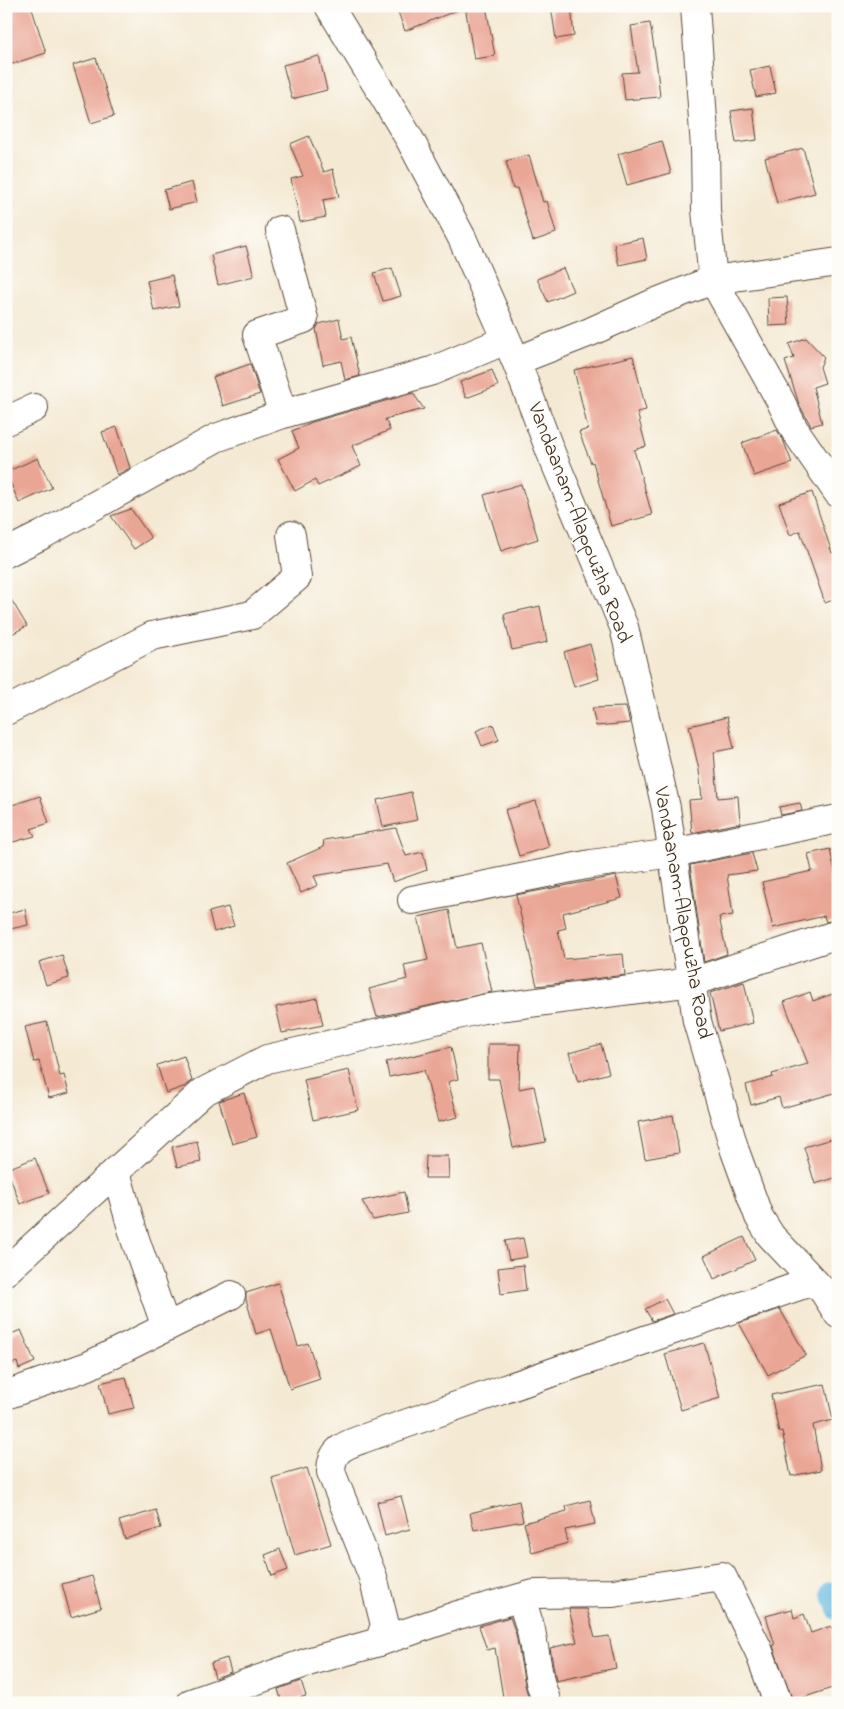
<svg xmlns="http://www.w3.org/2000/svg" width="844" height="1709" viewBox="0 0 844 1709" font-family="'Indie Flower',sans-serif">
  <rect width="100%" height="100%" fill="#fdfcf7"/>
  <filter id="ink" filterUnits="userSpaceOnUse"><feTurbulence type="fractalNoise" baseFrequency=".02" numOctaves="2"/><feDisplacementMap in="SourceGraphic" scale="10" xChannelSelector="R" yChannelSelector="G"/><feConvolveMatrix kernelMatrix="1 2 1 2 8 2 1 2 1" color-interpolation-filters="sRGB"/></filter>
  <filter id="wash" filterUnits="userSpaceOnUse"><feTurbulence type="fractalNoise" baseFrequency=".0096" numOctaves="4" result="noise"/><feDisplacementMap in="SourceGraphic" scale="20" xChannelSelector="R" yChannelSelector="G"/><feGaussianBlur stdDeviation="1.12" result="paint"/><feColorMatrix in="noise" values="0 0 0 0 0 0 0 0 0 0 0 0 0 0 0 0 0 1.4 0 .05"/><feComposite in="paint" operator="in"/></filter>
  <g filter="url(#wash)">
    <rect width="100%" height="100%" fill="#f4e9d3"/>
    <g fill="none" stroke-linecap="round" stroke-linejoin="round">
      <polyline stroke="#63b8e0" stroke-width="21" points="831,1592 838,1610"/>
    </g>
    <g id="blocks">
      <g fill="#eaa695">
        <polygon points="15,6 31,6 46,53 6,66 6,9"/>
        <polygon points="396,6 465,6 465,7 405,31"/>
        <polygon points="465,6 486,6 495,56 474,59"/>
        <polygon points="551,6 571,6 574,36 556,39"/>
        <polygon points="650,23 657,67 660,97 625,100 622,73 638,72 631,26"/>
        <polygon points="319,56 327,90 292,99 283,65"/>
        <polygon points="96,58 114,116 91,123 73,65"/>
        <polygon points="770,66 776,93 756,97 750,70"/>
        <polygon points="753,108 757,140 736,143 731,111"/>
        <polygon points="309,136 324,172 333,169 339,197 323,200 326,217 300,222 291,179 303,176 290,144"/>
        <polygon points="662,141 671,173 627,185 618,154"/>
        <polygon points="803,148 815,193 777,203 765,158"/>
        <polygon points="529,155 543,202 547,201 556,233 533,241 517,188 513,189 506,161"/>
        <polygon points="192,182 197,202 169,209 164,190"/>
        <polygon points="643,238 647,259 619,265 614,244"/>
        <polygon points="246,246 254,276 218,285 211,255"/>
        <polygon points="392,268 401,296 383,301 374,273"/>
        <polygon points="563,268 573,291 548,302 537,279"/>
        <polygon points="172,275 179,306 154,311 147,281"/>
        <polygon points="787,297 789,325 769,326 768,298"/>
        <polygon points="339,319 343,339 351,337 360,376 345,380 341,361 323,365 316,329 319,324"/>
        <polygon points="806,338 824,357 820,367 825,383 813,387 822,423 811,426 799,404 785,361 794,358 789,344"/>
        <polygon points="633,356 646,410 637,412 646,446 634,450 652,515 611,526 593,462 591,463 579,432 588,429 574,370"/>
        <polygon points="250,364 260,394 223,406 213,377"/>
        <polygon points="492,370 498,386 466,398 460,382"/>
        <polygon points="413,393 424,409 385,419 390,430 352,446 361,466 318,486 315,480 295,491 278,459 299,448 292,431 312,422"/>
        <polygon points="117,427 130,468 117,475 102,432"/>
        <polygon points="777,430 784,442 792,463 754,476 742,443"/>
        <polygon points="38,458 52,488 19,503 6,472"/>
        <polygon points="521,484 538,539 501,551 484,495"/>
        <polygon points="812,492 832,553 838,551 838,598 825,603 800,531 790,535 779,503"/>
        <polygon points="131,509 151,538 134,549 111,516"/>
        <polygon points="6,591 27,626 6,637"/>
        <polygon points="540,606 547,642 512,650 504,614"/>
        <polygon points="590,644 599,679 574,687 564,652"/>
        <polygon points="626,707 630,723 596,726 592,708"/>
        <polygon points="727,717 734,748 714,752 718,798 738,796 740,823 692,833 689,800 702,799 699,770 689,726"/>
        <polygon points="493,724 499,740 482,746 476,731"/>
        <polygon points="411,792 417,820 383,827 377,800"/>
        <polygon points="40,796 49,823 31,829 35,836 6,844 6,807"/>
        <polygon points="536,801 549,847 519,856 505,810"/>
        <polygon points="800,803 802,811 781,815 779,807"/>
        <polygon points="396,828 406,856 423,852 427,870 393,882 387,864 314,876 318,885 301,893 287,863 323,847 324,840"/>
        <polygon points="830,849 838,887 838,919 826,922 824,916 773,928 762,882 812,871 808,854"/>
        <polygon points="752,853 757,871 727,875 733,915 719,917 727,954 704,962 690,865"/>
        <polygon points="616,876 622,898 563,913 566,928 558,930 564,959 623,954 625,975 537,986 516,895"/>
        <polygon points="228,907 234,926 214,932 209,912"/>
        <polygon points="25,909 28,925 6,930 6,914"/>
        <polygon points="449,910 457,948 481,943 492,992 377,1017 369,989 407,979 404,965 428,960 418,917"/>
        <polygon points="62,955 69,978 46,985 39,962"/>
        <polygon points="744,982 753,1023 719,1031 710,993"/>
        <polygon points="810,992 813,1001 838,992 838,1092 782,1108 779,1097 751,1105 746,1085 773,1077 772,1074 808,1064 784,1002"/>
        <polygon points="317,998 323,1025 282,1033 276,1007"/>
        <polygon points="47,1022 60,1076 64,1075 69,1093 49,1098 39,1061 34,1062 25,1027"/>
        <polygon points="488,1044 520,1044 519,1089 534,1086 546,1142 513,1148 499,1079 488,1079"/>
        <polygon points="601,1044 609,1073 578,1082 569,1053"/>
        <polygon points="451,1047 458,1079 448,1082 458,1117 438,1122 424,1070 389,1077 386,1062"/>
        <polygon points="184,1056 192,1081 186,1086 166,1093 157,1065"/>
        <polygon points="349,1070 358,1110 313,1120 304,1080"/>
        <polygon points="244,1093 257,1137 232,1144 219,1101"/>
        <polygon points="673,1115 679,1153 645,1159 638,1122"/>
        <polygon points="838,1137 838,1177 815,1184 804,1147"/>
        <polygon points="197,1141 201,1162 177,1167 172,1147"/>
        <polygon points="426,1156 448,1156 449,1178 425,1178"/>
        <polygon points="35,1158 49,1193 20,1204 7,1169"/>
        <polygon points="404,1192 408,1213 373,1220 362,1201"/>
        <polygon points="744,1237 755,1260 714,1279 704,1256"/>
        <polygon points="523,1238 527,1257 509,1260 505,1241"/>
        <polygon points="523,1265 526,1290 501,1294 498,1268"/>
        <polygon points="278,1283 298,1346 308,1343 320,1379 290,1389 271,1329 256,1334 246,1299 246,1293"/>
        <polygon points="665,1299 673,1314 652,1321 645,1309"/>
        <polygon points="780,1309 806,1355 768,1375 739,1323"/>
        <polygon points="21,1330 35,1362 19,1369 17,1362 6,1366 6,1336"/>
        <polygon points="704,1343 720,1398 681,1410 665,1354"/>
        <polygon points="126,1377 134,1408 108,1414 100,1383"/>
        <polygon points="825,1384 833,1420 813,1425 821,1470 791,1476 782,1431 779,1432 771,1395"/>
        <polygon points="307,1468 331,1544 295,1555 272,1478"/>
        <polygon points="401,1496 410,1529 385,1536 377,1502"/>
        <polygon points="590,1500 595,1524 565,1530 568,1543 532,1553 524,1523 567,1511 566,1506"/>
        <polygon points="519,1501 523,1521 474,1530 470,1513"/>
        <polygon points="156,1510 161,1528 125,1539 119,1521"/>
        <polygon points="280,1549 288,1570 272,1576 265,1555"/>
        <polygon points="92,1576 101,1608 71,1617 62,1584"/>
        <polygon points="569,1609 587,1609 595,1638 609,1636 616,1668 556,1681 550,1648 577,1642"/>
        <polygon points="792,1609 794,1618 804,1614 811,1633 831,1626 838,1644 838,1686 793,1701 773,1646 775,1645 766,1616"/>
        <polygon points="510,1617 516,1634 525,1685 530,1703 504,1703 495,1648 487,1650 479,1626"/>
        <polygon points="227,1658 231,1672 215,1678 211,1663"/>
        <polygon points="301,1681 306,1696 282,1703 278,1689"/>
      </g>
    </g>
  </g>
  <g filter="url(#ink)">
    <use href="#blocks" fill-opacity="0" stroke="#574739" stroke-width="1"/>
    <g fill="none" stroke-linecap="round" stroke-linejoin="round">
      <defs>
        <g id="minor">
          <polyline points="695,6 705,148 706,210 713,280 780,400 794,429 838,493"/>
          <polyline points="280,230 304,319 257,335 283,414"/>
          <polyline points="516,361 590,332 654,303 713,280 838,262"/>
          <polyline points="6,421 34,408"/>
          <polyline points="6,553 42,535 216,438 283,414 432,371 506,340"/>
          <polyline points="6,711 152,636 252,615 297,577 291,535"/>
          <polyline points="412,900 591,864 673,853 838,819"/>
          <polyline points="116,1172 135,1239 166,1327"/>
          <polyline points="6,1271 203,1092 267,1059 483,1009 692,982 838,934"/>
          <polyline points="6,1395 88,1366 231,1295"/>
          <polyline points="521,1598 531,1630 540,1682 547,1703"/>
          <polyline points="379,1642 458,1615 534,1594 613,1593 722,1576 758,1649 778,1703"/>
          <path d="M191 1703 311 1661 379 1642 385 1625 373 1577 331 1472C331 1448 346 1445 365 1438L813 1281"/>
        </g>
        <polyline id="major" points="329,6 409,138 462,238 516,361 551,453 624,627 666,808 697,1021 735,1151 759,1217 771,1236 824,1292 838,1314"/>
      </defs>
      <use href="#minor" stroke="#574739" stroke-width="30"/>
      <use href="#major" stroke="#574739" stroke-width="30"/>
      <use href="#minor" stroke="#fff" stroke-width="28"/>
      <use href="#major" stroke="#fff" stroke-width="28"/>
    </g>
  </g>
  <g text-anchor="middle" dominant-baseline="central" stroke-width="4" stroke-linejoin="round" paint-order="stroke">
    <g font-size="21" fill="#3b2a1e" stroke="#fdfcf7">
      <text transform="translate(579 523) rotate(69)">Vandaanam-Alappuzha Road</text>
      <text transform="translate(682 913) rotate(80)">Vandaanam-Alappuzha Road</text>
    </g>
  </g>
  <rect width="844" height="1709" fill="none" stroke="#fdfcf7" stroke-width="25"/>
</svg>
